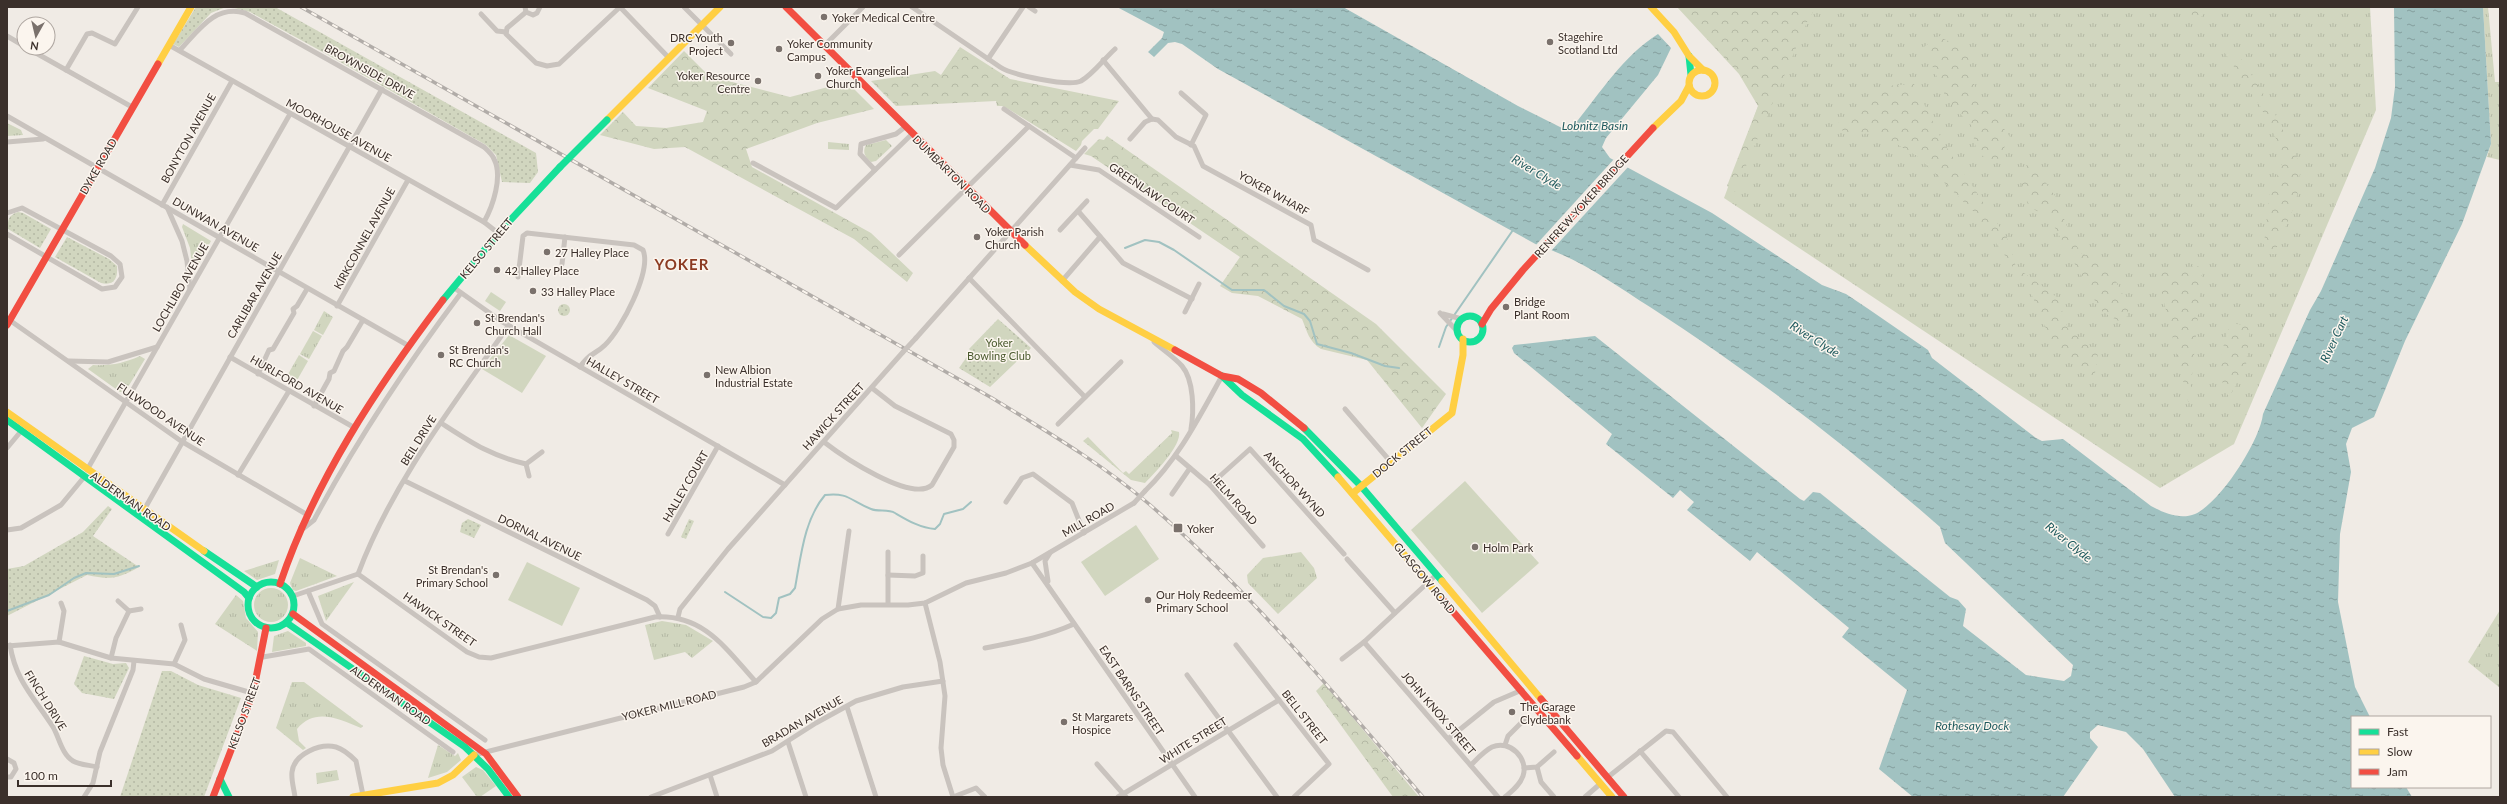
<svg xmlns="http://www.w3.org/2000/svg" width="2507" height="804" viewBox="0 0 2507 804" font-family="Lato,sans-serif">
  <defs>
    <pattern id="grass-tufts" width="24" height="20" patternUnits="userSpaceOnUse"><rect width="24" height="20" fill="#d1d6bf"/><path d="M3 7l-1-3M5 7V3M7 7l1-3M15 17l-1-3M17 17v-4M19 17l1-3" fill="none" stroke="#b4b8a4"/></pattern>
    <pattern id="forest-crowns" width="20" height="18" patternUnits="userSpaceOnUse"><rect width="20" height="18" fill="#d1d6bf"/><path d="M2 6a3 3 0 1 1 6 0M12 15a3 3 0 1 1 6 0" fill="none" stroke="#b4b8a4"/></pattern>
    <pattern id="park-dots" width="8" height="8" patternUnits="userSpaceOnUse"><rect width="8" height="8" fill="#d1d6bf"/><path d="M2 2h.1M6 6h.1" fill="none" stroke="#b4b8a4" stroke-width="1.8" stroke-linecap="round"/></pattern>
    <pattern id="water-ripples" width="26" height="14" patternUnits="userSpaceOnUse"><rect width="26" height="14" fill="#a1c2c1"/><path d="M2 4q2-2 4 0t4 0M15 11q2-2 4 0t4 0" fill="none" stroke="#849e9d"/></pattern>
  </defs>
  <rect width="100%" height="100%" fill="#f0ebe5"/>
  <g fill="url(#grass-tufts)">
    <polygon points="1795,7 2370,7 2376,110 2234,444 2160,488 1724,198"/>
    <polygon points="2483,7 2488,7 2495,82 2500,82 2500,160 2487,157 2491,144"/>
    <polygon points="7,123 21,130 23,135 7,136"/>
    <path d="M886 140 892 146 876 161 871 162C865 157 862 152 866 145Z"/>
    <polygon points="828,142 849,144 849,150 828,149"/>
    <polygon points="183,224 211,241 196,269 192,267 190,248 182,227"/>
    <polygon points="324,311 333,317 323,335 314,330"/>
    <polygon points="313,331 322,336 309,359 300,354"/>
    <polygon points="299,355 308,361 296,382 287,376"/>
    <path d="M140 356 145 359 125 392H120L88 369 93 365C111 366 124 363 140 356Z"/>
    <path d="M1171 430 1179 432C1182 445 1154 474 1145 483L1131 480 1083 441 1088 437 1123 473 1126 471 1129 474 1172 433Z"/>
    <polygon points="1301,552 1314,568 1317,578 1278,614 1248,583 1247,575 1263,558"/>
    <polygon points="300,558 337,576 296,591 293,590 290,583"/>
    <polygon points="279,560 275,574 257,580 244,571"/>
    <polygon points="354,582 326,621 318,596"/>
    <circle cx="271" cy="605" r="17"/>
    <polygon points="236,595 243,601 246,618 258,632 257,651 215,624"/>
    <polygon points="2500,610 2500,688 2468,662"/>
    <polygon points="662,621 686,625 713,641 692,658 685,652 654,660 645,625"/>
    <polygon points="288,631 306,643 306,646 272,652 274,636"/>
    <path d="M292 682H304L363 726 361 728C339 719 315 707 297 729L299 741 306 748 303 750 276 728Z"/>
    <polygon points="438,745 455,756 458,753 461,760 447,772 428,778"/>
    <polygon points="476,767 483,770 496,786 480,797 477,797 462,777"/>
    <polygon points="337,770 339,780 317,784 316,773"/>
  </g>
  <g fill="url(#forest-crowns)">
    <polygon points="1677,7 1816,7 1807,22 1735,192 1727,186 1758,106 1739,74"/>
    <polygon points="2184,7 2209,7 2198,21"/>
    <polygon points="1939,36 1967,52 1975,88 2010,137 1996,163 1977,153 1971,125 1947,100 1924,47"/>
    <polygon points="960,47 1010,79 1119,101 1098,129 1094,129 1082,141 1081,145 1076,151 1010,110 1002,106 997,106 996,101 896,106 871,81 935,71 941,75"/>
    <polygon points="2221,47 2239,55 2271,106 2301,166 2296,202 2274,254 2263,254 2269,196 2285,157 2260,106"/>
    <polygon points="684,51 709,76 790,97 847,82 874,109 817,123 746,149 752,167 871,233 913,273 907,282 854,239 685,147 654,149 600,135 623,112 636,126 666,128 703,122 707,111 648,88"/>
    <polygon points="1914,84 1943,142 2007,238 2016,267 2058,298 2068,329 2098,353 2094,380 2052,343 2031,293 1976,214 1917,156 1874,131 1849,138 1837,124 1885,86"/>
    <path d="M1107 136 1376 324 1446 394 1422 428 1367 360 1321 349C1309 342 1307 331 1302 319L1258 296 1232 293 1220 286 1240 257 1091 156 1084 154 1099 139 1104 140Z"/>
    <polygon points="2029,158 2055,196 2072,239 2082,254 2104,259 2129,306 2125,325 2100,310 2048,215 2029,208 2021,182"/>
    <polygon points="2203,266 2189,405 2156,269"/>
    <polygon points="2230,323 2250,326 2246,365 2229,398 2217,369"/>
    <polygon points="1324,683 1419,797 1393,797 1316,691"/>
  </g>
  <g fill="url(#park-dots)">
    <polygon points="196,7 226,7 211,13 179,47 173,44"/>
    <polygon points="230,7 275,7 536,153 538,172 530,183 502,182 496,155 486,145 321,51 250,12"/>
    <path d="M18 212 23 213 51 229 40 248 8 229C7 220 9 215 18 212Z"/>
    <path d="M67 237 109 259 117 266C118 279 114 286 101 283L55 257Z"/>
    <circle cx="564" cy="310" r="6"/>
    <polygon points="998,319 1031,348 990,387 959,368 971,351 969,349"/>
    <path d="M108 506 112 509 93 536 139 567C118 579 110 580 87 575L7 616V569L24 566 83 532Z"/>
    <polygon points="468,519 481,525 474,538 460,532 462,523"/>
    <polygon points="689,519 694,521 686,539 681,537"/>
    <polygon points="84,656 113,664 126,663 129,668 114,699 82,693 74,684"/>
    <polygon points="162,671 171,671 198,685 241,698 204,797 120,797"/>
  </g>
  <g fill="#d1d6bf">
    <polygon points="491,292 506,302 500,311 485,301"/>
    <polygon points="999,323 1025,348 1000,374 974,349"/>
    <polygon points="509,335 546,356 522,393 482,369"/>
    <polygon points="1465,481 1539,563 1482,613 1411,530"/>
    <polygon points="1136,525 1159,559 1105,596 1081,562"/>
    <polygon points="527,562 580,588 562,626 508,600"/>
  </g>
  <path fill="url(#water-ripples)" d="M1117 7H1343L1518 106 1564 129 1575 124C1600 93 1624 55 1658 34L1671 48 1658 75 1606 138 1602 147 1610 158 1712 213 1822 285 1846 294 1867 308 1928 350 1932 358 2036 438 2042 441 2063 439 2151 506C2164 513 2180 520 2195 514 2220 503 2260 441 2263 414L2310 310 2321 291 2375 168 2391 118 2395 87 2394 7H2483L2491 144 2462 224 2405 341 2374 417 2352 428 2346 444 2351 472 2340 534 2338 602 2355 687 2370 717H2352V787H2406L2412 797H2175L2143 749 2126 732 2098 725 2090 732V738L2098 747 2063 797H1913L1879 769 1907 690 1842 637 1849 628 1757 552 1750 561 1687 510 1694 502 1680 490 1673 498 1606 444 1612 434 1514 353 1512 348 1514 345 1595 336 1800 499 1804 501 1813 492 1820 493 1950 597 1958 600 1966 609 1963 626 2026 675 2064 681 2071 676 2073 665 1945 543 1940 527C1849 447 1752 373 1650 307 1615 285 1579 258 1539 246L1218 69 1182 44 1175 42 1168 43 1154 57 1148 52 1162 38 1164 32Z"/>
  <polygon fill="#f0ebe5" points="1615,158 1629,166 1551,251 1535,246"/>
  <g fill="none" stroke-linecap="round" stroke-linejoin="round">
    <g stroke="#a1c2c1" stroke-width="2">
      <polyline points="1125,248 1145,240 1159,242 1174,250 1232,290 1264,290 1284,306 1304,314 1310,321 1317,344 1351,353 1385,366 1399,368"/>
      <polyline points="1439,347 1446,327 1513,230"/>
      <path d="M725 592 763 617 771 618 776 613 779 598 790 594 795 588C801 556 804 520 825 495 848 492 851 501 871 509 878 512 888 509 895 513 907 520 920 528 935 529L940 524 944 514 963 509 971 502"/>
      <polyline points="7,611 49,595 74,578 86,573 114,574 139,566"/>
    </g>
    <g stroke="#c9c3be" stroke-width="5">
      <polyline points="525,7 526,12 533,15 537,13 540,7"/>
      <polyline points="620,7 669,58"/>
      <polyline points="684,7 731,54"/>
      <path d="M912 7 1000 67C1012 75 1068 87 1081 81 1093 74 1104 59 1115 49"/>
      <polyline points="1029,7 1035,11"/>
      <polyline points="526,12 507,28 506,34 536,63 547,66 559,64 620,7"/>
      <polyline points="481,14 497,31 506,32"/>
      <polyline points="7,36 24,46"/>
      <polyline points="169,45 484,222 498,233"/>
      <polyline points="825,45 863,7"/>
      <polyline points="27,48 132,107"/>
      <path d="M180 50C198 31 215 4 245 13L484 147C487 150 492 154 494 159 503 176 493 206 484 222"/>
      <polyline points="988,59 1023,7"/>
      <polyline points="1103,60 1152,119"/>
      <polyline points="66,70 87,34 92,33 115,44 138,7"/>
      <polyline points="1181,93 1206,115 1191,145"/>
      <polyline points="1004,109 1076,158"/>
      <polyline points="7,116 409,346"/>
      <polyline points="1130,139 1145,122 1152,119 1158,120 1176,137 1194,146 1203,166 1311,225 1314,240 1368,270"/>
      <polyline points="7,142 43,139"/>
      <polyline points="753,163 836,208 912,134"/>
      <polyline points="1070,165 1099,170 1199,237"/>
      <polyline points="875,170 860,154 861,144 896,134 905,127"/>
      <polyline points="162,205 232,81"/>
      <polyline points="167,207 182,241 187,261 190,289"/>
      <polyline points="1078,211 1123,263 1192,299"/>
      <polyline points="7,213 22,208 111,256 120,264 122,277 115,287 102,289 7,234"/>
      <polyline points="1060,230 1087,201"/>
      <polyline points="899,255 1029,126"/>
      <polyline points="562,264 565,237"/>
      <path d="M518 277 523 236 527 233 634 245 643 250C652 271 621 330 605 345 595 355 590 352 580 367"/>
      <polyline points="969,278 1085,397"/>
      <polyline points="1062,281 1100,237"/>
      <polyline points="453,287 501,321 785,485"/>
      <polyline points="337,306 408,180"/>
      <polyline points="1185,312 1199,284"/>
      <polyline points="1440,313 1458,332"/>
      <polyline points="1443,314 1462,319"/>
      <polyline points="8,319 181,441 306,514"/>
      <polyline points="916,338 1085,148"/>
      <path d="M1154 342C1163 350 1174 357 1182 366 1194 380 1194 411 1191 429"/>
      <polyline points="230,357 355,428"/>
      <polyline points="69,361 108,362 157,347"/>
      <polyline points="258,374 269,350 273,349 294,313 293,309 297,306 307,289"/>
      <polyline points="314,406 329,379 330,373 334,371 343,351 347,347 363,320"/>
      <polyline points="1345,409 1390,461"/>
      <path d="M441 423C472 443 489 455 526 464L542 452"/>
      <polyline points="1058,424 1121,362"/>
      <path d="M824 442C842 456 911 503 932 485L954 447V440L951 434 895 406 872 388"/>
      <polyline points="7,448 22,430"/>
      <polyline points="1176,456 1210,485 1263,546"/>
      <polyline points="526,464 529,476"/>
      <polyline points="87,470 290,114"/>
      <polyline points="238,475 289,391"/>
      <polyline points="405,481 647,600 655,606 660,617"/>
      <polyline points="1210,485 1250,449 1344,554"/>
      <path d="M1145 491C1179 458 1199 417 1222 376"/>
      <polyline points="1172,494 1190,468"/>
      <polyline points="1006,502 1022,478 1033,474 1072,503 1084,533"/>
      <polyline points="144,510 382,89"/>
      <path d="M301 527 304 528 314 520C357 440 406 366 461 293"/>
      <polyline points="7,530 21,528 61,505 85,476"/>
      <polyline points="668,534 718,446"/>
      <polyline points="888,552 888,604"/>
      <polyline points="1347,559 1395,613"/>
      <polyline points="1032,563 1195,797"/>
      <path d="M358 574 467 652 479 657 491 658 655 617C704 614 726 649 756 682"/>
      <path d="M358 574C392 483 454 404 509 325"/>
      <polyline points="888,575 915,576 923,573 923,556"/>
      <polyline points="1048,581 1045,561 1050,553"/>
      <polyline points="308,591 322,624 485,740"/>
      <polyline points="293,596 358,574"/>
      <polyline points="118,601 129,611 141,609"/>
      <polyline points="925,603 940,662 945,696 941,748 943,765 953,797"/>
      <polyline points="838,609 849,531"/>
      <polyline points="678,617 680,609 728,549 903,352"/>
      <polyline points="59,642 64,611 61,603"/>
      <polyline points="1364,642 1498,797"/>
      <path d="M10 645C16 682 34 697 53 727 59 737 62 755 73 761 80 765 90 765 97 767"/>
      <polyline points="1236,645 1329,764 1294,797"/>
      <polyline points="7,646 59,642 111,658 174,664 204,679 252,693"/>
      <path d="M985 648C1016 642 1045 637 1074 624"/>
      <polyline points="263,657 309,649 453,752"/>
      <polyline points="111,658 116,638 129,611"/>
      <polyline points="1342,659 1364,642 1436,575"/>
      <polyline points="174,664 185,640 181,625"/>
      <polyline points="1187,675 1277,797"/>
      <polyline points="847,707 876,797"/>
      <polyline points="1448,739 1494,702 1522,690"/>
      <polyline points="788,742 806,797"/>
      <polyline points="1505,745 1508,736 1525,719"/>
      <polyline points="1640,751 1679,797"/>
      <polyline points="474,755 744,687 756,682 822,619 838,609 861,605 908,605 925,603 966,583 1006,573 1032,563 1134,503"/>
      <polyline points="7,759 14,763 16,769 11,777 7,777"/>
      <polyline points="1097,764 1126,797"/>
      <path d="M1471 765C1477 759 1484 751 1492 747 1510 739 1529 759 1523 776 1520 785 1512 791 1505 797"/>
      <polyline points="1537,767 1541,782 1554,797"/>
      <polyline points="1524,768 1537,767 1554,752"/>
      <polyline points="710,775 717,797"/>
      <polyline points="1608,777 1666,731 1673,732 1727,797"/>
      <polyline points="84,797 93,783 100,752 133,670 134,661"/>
      <path d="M295 797C294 789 291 780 292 772 294 754 320 743 336 747 343 749 351 756 356 761L363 795"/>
      <polyline points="651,797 772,751 816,723 856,701 903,687 943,681"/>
      <polyline points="953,797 976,788 985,797"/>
      <polyline points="1118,797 1279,700"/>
      <polyline points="1585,797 1600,784"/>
    </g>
    <g stroke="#16e098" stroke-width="7">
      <polyline points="1689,56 1691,75"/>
      <polyline points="443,300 501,230 560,167"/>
      <circle cx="1470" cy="329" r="13"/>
      <polyline points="1222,376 1242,395 1303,439 1338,477"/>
      <polyline points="7,420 244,592 249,598"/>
      <polyline points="1304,428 1361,486 1442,581"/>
      <polyline points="204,551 257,587"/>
      <circle cx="271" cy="605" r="23"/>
      <polyline points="287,623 465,747 488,769 509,797"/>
      <polyline points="220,779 229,797"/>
    </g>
    <g stroke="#ffcf43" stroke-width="7">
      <polyline points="1651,7 1674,32 1689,56 1703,70"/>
      <polyline points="158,64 191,7"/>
      <circle cx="1702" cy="83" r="13"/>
      <polyline points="607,120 720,7"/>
      <polyline points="1653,128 1681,101 1689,86"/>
      <polyline points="1025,245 1075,292 1099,309 1175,350"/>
      <polyline points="7,412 204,551"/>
      <polyline points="1338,477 1443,600"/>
      <polyline points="1353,493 1452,413 1463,355 1463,339"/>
      <polyline points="1442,581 1541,699"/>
      <polyline points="1577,756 1612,797"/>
      <polyline points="353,797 438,783 453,775 474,755"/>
    </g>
    <g stroke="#f24e42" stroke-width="7">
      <polyline points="786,7 1025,245"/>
      <polyline points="1482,324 1491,309 1523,270 1653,128"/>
      <polyline points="7,325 158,64"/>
      <polyline points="1175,350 1222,376 1238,379 1261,393 1304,428"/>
      <path d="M280 584C315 480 377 387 443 300"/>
      <polyline points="1443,600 1577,756"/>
      <polyline points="293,614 486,754 518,797"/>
      <polyline points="1541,699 1624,797"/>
      <polyline points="213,797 253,693 266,628"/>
    </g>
    <defs>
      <path id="rail" d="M301 7 992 398C1046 431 1101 463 1149 504 1251 592 1336 695 1423 797"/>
    </defs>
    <use href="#rail" stroke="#b1aca8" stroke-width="3.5"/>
    <use href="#rail" stroke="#fbf5ee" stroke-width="2" stroke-dasharray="6" stroke-linecap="butt"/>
    <g stroke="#c9c3be" stroke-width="5">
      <polyline points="903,352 916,338"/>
      <polyline points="1134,503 1145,491"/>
    </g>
    <polyline stroke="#16e098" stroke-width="7" points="560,167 607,120"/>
  </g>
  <g fill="#7a716c" stroke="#fbf5ee" stroke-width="1.5">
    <circle cx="824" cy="17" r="4"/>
    <circle cx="1550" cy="42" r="4"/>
    <circle cx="731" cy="43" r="4"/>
    <circle cx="779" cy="49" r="4"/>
    <circle cx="818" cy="76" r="4"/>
    <circle cx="758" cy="81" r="4"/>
    <circle cx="977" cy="237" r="4"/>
    <circle cx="547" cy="252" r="4"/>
    <circle cx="497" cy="270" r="4"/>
    <circle cx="533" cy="291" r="4"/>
    <circle cx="1506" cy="307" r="4"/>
    <circle cx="477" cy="323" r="4"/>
    <circle cx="441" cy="355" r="4"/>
    <circle cx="707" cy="375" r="4"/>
    <rect x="1173" y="523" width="10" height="10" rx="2"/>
    <circle cx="1475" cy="547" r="4"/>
    <circle cx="496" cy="575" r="4"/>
    <circle cx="1148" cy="600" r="4"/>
    <circle cx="1512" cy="712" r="4"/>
    <circle cx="1064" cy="722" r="4"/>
  </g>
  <g text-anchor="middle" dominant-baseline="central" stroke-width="3" stroke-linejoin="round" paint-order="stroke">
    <g font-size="11" fill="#3b302b" stroke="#fbf5ee" text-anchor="start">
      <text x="832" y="17">Yoker Medical Centre</text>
      <text x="1558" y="36">Stagehire<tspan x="1558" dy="13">Scotland Ltd</tspan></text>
      <text x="723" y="37" text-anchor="end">DRC Youth<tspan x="723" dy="13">Project</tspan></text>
      <text x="787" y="43">Yoker Community<tspan x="787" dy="13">Campus</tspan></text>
      <text x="826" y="70">Yoker Evangelical<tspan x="826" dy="13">Church</tspan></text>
      <text x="750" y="75" text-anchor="end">Yoker Resource<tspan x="750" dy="13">Centre</tspan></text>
      <text x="985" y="231">Yoker Parish<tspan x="985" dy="13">Church</tspan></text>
      <text x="555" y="252">27 Halley Place</text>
      <text x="505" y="270">42 Halley Place</text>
      <text x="541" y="291">33 Halley Place</text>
      <text x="1514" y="301">Bridge<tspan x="1514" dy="13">Plant Room</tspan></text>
      <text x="485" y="317">St Brendan's<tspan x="485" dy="13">Church Hall</tspan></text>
      <text x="449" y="349">St Brendan's<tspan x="449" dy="13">RC Church</tspan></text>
      <text x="715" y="369">New Albion<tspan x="715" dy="13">Industrial Estate</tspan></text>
      <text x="1187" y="528">Yoker</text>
      <text x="1483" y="547">Holm Park</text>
      <text x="488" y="569" text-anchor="end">St Brendan's<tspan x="488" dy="13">Primary School</tspan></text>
      <text x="1156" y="594">Our Holy Redeemer<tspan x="1156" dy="13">Primary School</tspan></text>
      <text x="1520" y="706">The Garage<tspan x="1520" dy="13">Clydebank</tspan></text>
      <text x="1072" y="716">St Margarets<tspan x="1072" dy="13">Hospice</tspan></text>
    </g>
    <g font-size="11" fill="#3b302b" stroke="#fbf5ee">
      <text transform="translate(370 71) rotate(29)">BROWNSIDE DRIVE</text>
      <text transform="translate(339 130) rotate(29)">MOORHOUSE AVENUE</text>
      <text transform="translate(188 138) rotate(-61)">BONYTON AVENUE</text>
      <text transform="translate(98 166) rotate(-60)">DYKE ROAD</text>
      <text transform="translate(952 174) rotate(45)">DUMBARTON ROAD</text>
      <text transform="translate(1152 193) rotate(34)">GREENLAW COURT</text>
      <text transform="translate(1274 193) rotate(29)">YOKER WHARF</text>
      <text transform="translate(1581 206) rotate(-48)">RENFREW-YOKER BRIDGE</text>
      <text transform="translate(216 224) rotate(30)">DUNWAN AVENUE</text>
      <text transform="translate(364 238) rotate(-61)">KIRKCONNEL AVENUE</text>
      <text transform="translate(486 248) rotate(-50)">KELSO STREET</text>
      <text transform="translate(180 287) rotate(-60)">LOCHLIBO AVENUE</text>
      <text transform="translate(254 295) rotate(-60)">CARLIBAR AVENUE</text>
      <text transform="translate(623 380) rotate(30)">HALLEY STREET</text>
      <text transform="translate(297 384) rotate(30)">HURLFORD AVENUE</text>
      <text transform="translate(161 414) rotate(34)">FULWOOD AVENUE</text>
      <text transform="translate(833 416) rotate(-48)">HAWICK STREET</text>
      <text transform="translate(418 440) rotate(-58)">BEIL DRIVE</text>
      <text transform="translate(1402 452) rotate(-39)">DOCK STREET</text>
      <text transform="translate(1295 484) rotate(48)">ANCHOR WYND</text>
      <text transform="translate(685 486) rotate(-60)">HALLEY COURT</text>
      <text transform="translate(1234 499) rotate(48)">HELM ROAD</text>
      <text transform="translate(131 501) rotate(35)">ALDERMAN ROAD</text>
      <text transform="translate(1088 519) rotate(-30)">MILL ROAD</text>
      <text transform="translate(540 537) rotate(26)">DORNAL AVENUE</text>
      <text transform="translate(1425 578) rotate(50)">GLASGOW ROAD</text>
      <text transform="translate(440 619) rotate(35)">HAWICK STREET</text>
      <text transform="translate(1132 690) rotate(56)">EAST BARNS STREET</text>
      <text transform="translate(391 695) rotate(35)">ALDERMAN ROAD</text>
      <text transform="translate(46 700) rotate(58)">FINCH DRIVE</text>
      <text transform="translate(669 705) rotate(-14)">YOKER MILL ROAD</text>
      <text transform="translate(244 713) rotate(-70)">KELSO STREET</text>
      <text transform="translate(1439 713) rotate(49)">JOHN KNOX STREET</text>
      <text transform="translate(1305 717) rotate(52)">BELL STREET</text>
      <text transform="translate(802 721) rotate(-30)">BRADAN AVENUE</text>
      <text transform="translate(1193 740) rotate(-32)">WHITE STREET</text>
    </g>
    <g font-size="11" fill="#4a5a2e" stroke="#fbf5ee">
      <text x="999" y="342">Yoker<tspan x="999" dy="13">Bowling Club</tspan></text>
    </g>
    <g font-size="12" font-style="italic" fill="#1f5a5e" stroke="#fbf5ee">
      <text x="1595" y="125">Lobnitz Basin</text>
      <text transform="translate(1537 172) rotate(31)">River Clyde</text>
      <text transform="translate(1815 339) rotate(32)">River Clyde</text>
      <text transform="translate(2334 339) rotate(-65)">River Cart</text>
      <text transform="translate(2069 542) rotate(39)">River Clyde</text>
      <text x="1972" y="725">Rothesay Dock</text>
    </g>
    <g font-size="15" font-weight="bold" letter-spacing="1" fill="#8c3b22" stroke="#fbf5ee">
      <text x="682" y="264">YOKER</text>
    </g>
  </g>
  <rect width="2507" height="804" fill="none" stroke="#3b302b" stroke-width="16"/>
  <rect x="2351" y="716" width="140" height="72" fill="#fbf5ee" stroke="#aea6a0"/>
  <rect x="2359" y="729" width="20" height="6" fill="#16e098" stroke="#aea6a0"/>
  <text x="2387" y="736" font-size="12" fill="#3b302b">Fast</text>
  <rect x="2359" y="749" width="20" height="6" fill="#ffcf43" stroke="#aea6a0"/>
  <text x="2387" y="756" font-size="12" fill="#3b302b">Slow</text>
  <rect x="2359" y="769" width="20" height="6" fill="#f24e42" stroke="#aea6a0"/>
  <text x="2387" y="776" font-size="12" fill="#3b302b">Jam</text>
  <g transform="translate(36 36) rotate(188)"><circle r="19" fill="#fbf5ee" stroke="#aea6a0"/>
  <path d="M0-3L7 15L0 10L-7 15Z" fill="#7a716c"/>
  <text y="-6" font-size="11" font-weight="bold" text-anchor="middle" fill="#3b302b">N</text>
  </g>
  <path d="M18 780v6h93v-6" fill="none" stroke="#3b302b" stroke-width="2"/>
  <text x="24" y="780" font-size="12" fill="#3b302b" stroke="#fbf5ee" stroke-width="3" paint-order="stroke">100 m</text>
</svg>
